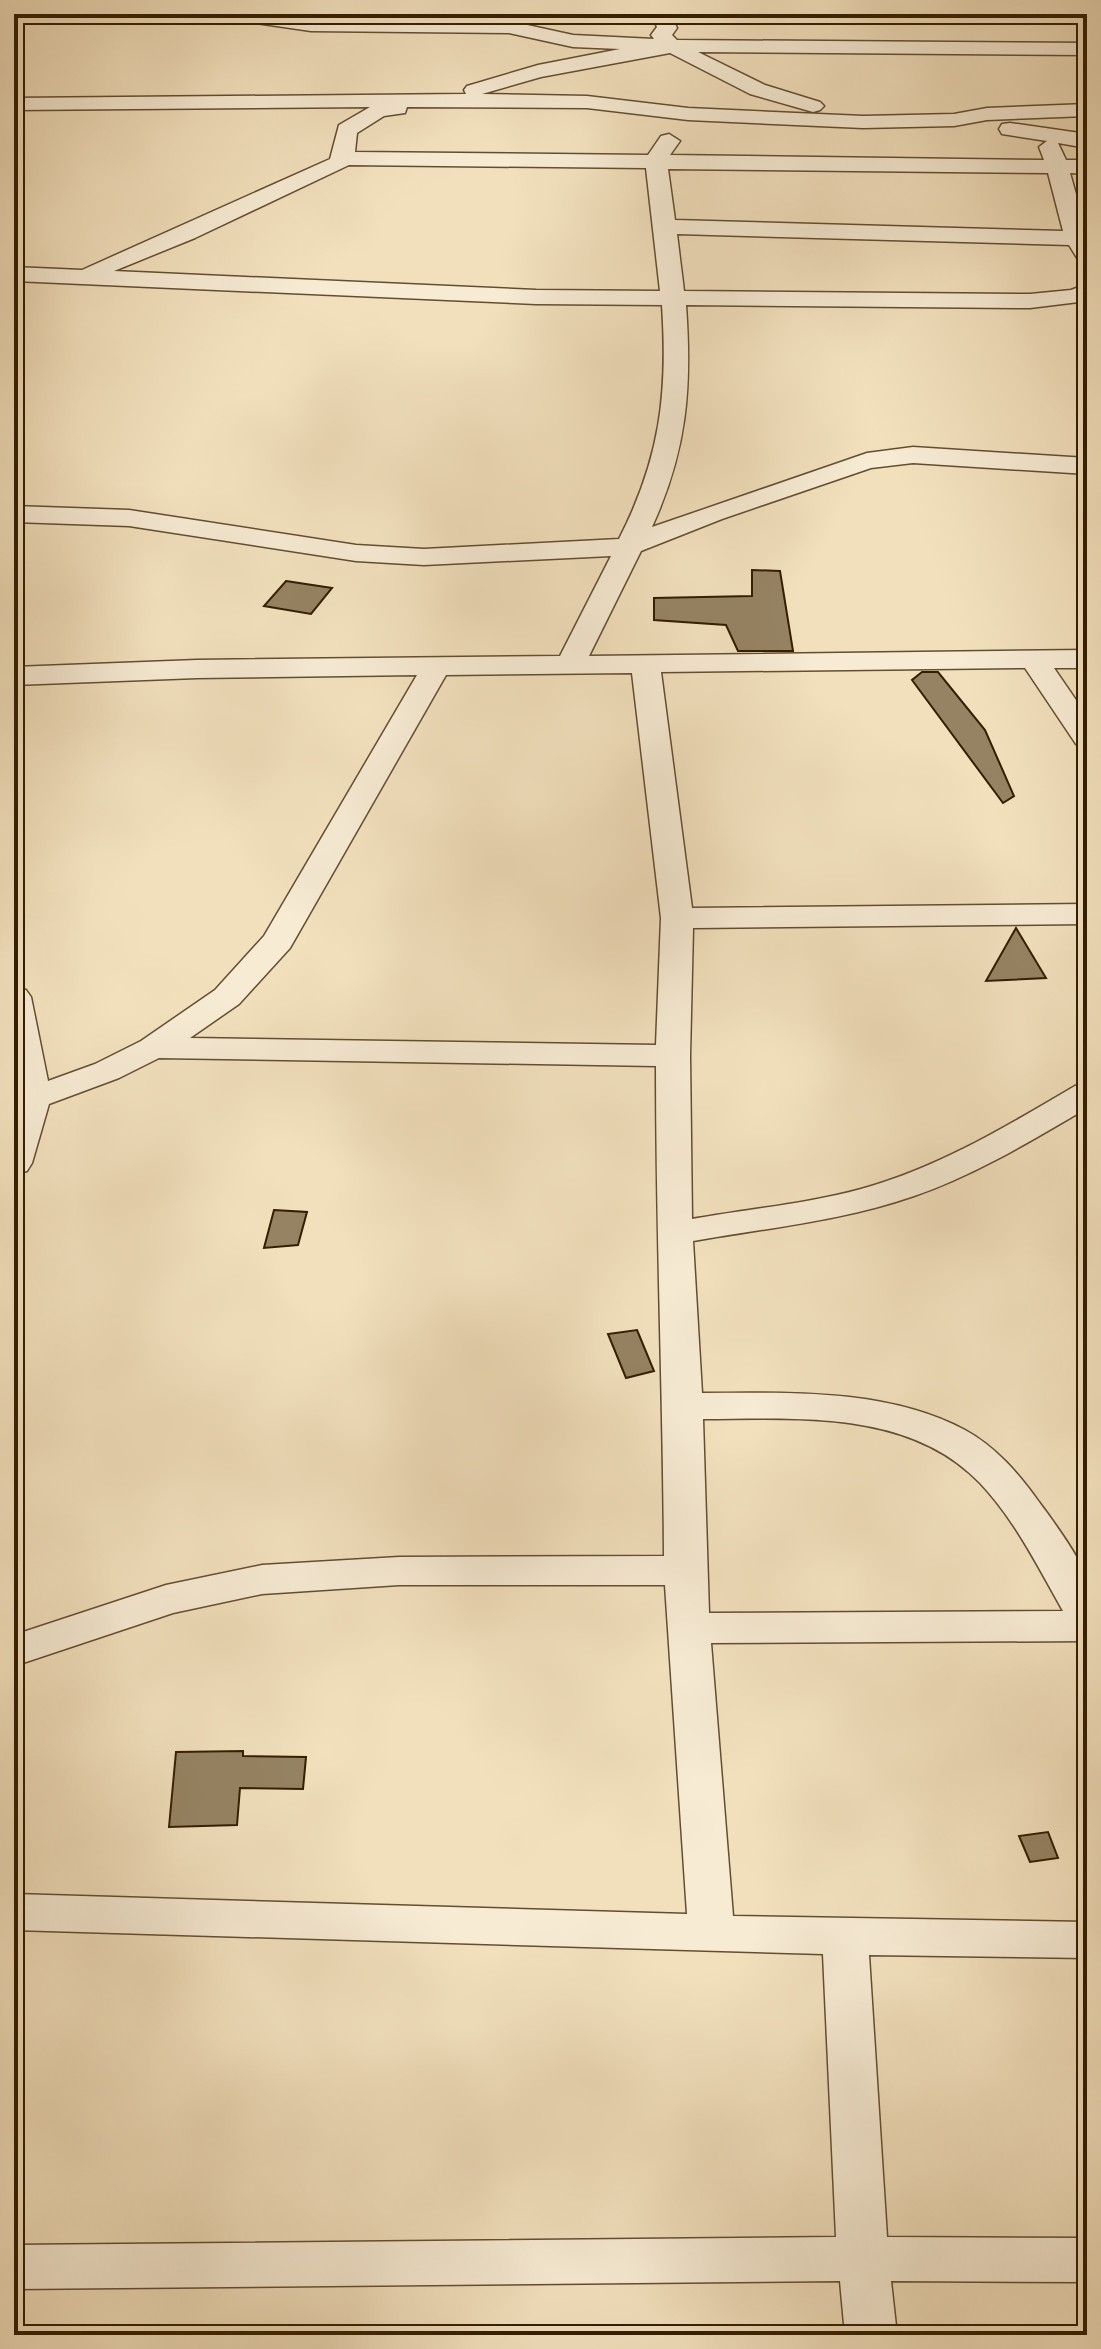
<svg xmlns="http://www.w3.org/2000/svg" width="1101" height="2349" viewBox="0 0 1101 2349" font-family="'IM FELL French Canon',serif">
  <rect width="100%" height="100%" fill="#f2e0bd"/>
  <filter id="stains"><feTurbulence type="fractalNoise" baseFrequency=".0025" numOctaves="4"/><feColorMatrix values="0 0 0 0 .2 0 0 0 0 .09 0 0 0 0 .02 0 0 0 .5 -.17"/></filter>
  <radialGradient id="worn" r=".72"><stop offset=".6" stop-color="#630" stop-opacity="0"/><stop offset="1" stop-color="#630" stop-opacity=".3"/></radialGradient>
  <g fill="#968363" stroke="#331e01" stroke-width="2">
    <polygon points="752,570 780,571 793,651 738,651 726,625 654,620 654,598 752,596"/>
    <polygon points="286,581 332,588 311,614 264,606"/>
    <polygon points="922,672 938,672 985,730 1014,796 1003,803 912,680"/>
    <polygon points="1016,928 1046,978 986,981"/>
    <polygon points="274,1210 307,1212 298,1245 264,1248"/>
    <polygon points="637,1330 654,1371 626,1378 608,1334"/>
    <polygon points="243,1751 243,1756 306,1757 303,1789 240,1788 237,1825 169,1827 176,1752"/>
    <polygon points="1048,1832 1058,1858 1030,1862 1019,1836"/>
  </g>
  <g fill="none" stroke-linecap="round" stroke-linejoin="round">
    <defs>
      <path id="street" d="M224 14H276L311 19 509 21 573 35 654 39 651 35 657 27 651 14H671L677 28 672 35 677 40 1087 43V55L698 52 765 85 820 102 824 106 820 110 813 112 750 94 670 53 541 77 482 94 587 96 688 108 863 116 954 114 987 108 1087 104V116L987 120 954 126 863 128 688 120 587 108 407 107 405 113 384 116 357 133 355 152 648 155 661 136 669 134 680 141 670 155 1044 160 1039 147 1047 141 1002 134 999 129 1002 124 1010 123 1087 134V148L1058 143 1066 160H1087V174L1070 173 1087 233V263L1079 261 1069 245 677 234 684 291 1030 294 1071 290 1087 284V301L1030 308 686 305C692 389 687 450 652 527L867 453 913 447 1087 458V474L913 463 871 468 722 519 641 551 589 656 1087 650V668H1054L1087 716V747L1076 744 1025 668 661 672 692 908 1087 904V924L693 928 690 1056 692 1219C748 1209 806 1204 861 1189 938 1168 1007 1126 1075 1086L1087 1083V1108C1031 1141 975 1175 914 1196 842 1221 767 1228 693 1241L702 1393C788 1393 886 1388 965 1430 996 1447 1019 1474 1039 1502 1051 1518 1083 1562 1087 1580 1091 1598 1087 1622 1087 1641L711 1643 733 1916 1087 1922V1958L869 1955 887 2237 1087 2238V2282L891 2281 897 2335H845L840 2281 14 2289V2245L836 2237 823 1954 14 1930V1894L687 1914 665 1585H399L262 1594 173 1613 14 1666V1635L166 1585 262 1565 399 1557 664 1556C663 1393 656 1230 656 1066L159 1058 119 1078 49 1104 32 1163 27 1171 14 1174V987L26 990 31 997 48 1081 95 1064 141 1041 215 990 264 936 417 675 197 678 14 685V667L197 660 560 656 611 556 424 565 356 561 129 526 14 522V506L129 510 356 545 424 549 619 539C660 459 668 394 662 305L536 304 14 281V267L82 270 330 159 339 125 370 107 14 110V98L466 94 464 90 467 86 538 65 620 49 573 47 509 33 311 31 234 20ZM349 165 646 168 660 291 536 290 114 271 195 238ZM668 169 1048 173 1063 231 675 220ZM632 673 661 918 656 1045 190 1038 239 1004 290 948 446 675ZM703 1419C797 1419 909 1409 980 1483 1015 1520 1038 1567 1063 1611L709 1613Z"/>
    </defs>
    <use href="#street" stroke="#634e30" stroke-width="3"/>
    <use href="#street" fill="#f7ebd4" fill-rule="evenodd"/>
  </g>
  <rect width="1101" height="2349" fill="none" stroke="#f2e0bd" stroke-width="48"/>
  <rect x="16" y="16" width="1069" height="2317" fill="none" stroke="#331e01" stroke-width="4"/>
  <rect x="24" y="24" width="1053" height="2301" fill="none" stroke="#331e01" stroke-width="2"/>
  <rect width="100%" height="100%" filter="url(#stains)"/>
  <rect width="100%" height="100%" fill="url(#worn)"/>
</svg>
